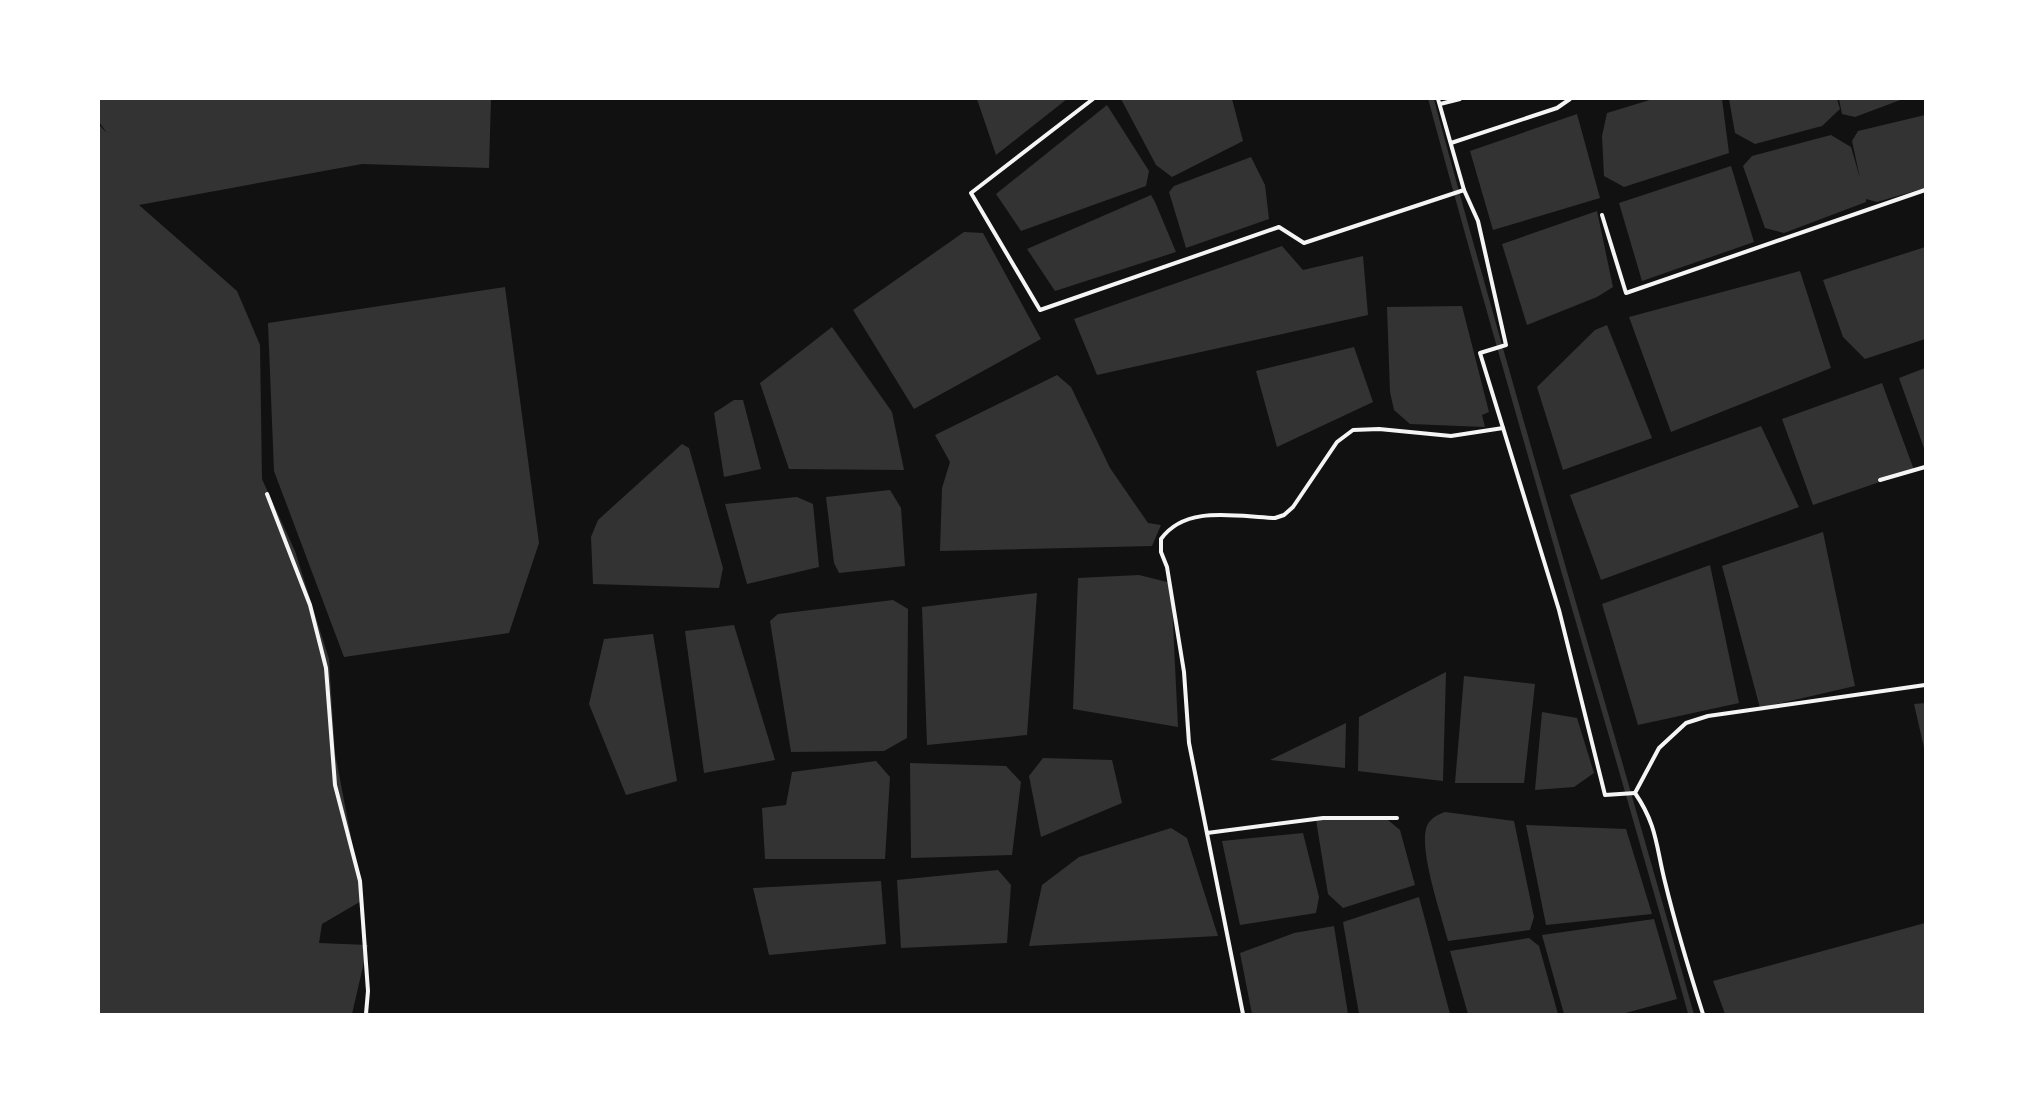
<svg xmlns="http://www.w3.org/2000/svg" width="2024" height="1113" viewBox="0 0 2024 1113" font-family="'Public Sans',sans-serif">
  <rect width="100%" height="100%" fill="#111"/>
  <g fill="#333">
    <polygon points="99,99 491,99 489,168 362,164 139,205 237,291 260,345 262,479 295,551 329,659 335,753 363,900 322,924 319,943 368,945 352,1014 99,1014 99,125 107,133 99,122"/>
    <polygon points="977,99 1067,99 996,155"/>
    <polygon points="1121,99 1232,99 1243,141 1172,177 1156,165"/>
    <polygon points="1653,99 1722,99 1729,153 1624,187 1604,176 1602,136 1607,113"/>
    <polygon points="1729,99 1837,99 1840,109 1822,126 1755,144 1735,133"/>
    <polygon points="1839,99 1903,99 1855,117 1842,114"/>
    <polygon points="1107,105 1149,171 1146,186 1021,231 996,194"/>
    <polygon points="1577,114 1600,198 1493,230 1470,151"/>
    <polygon points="1925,115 1925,188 1877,202 1866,199 1866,202 1784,233 1765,228 1743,166 1752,156 1831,135 1851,147 1860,178 1852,141 1858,131"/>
    <polygon points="1251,157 1265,185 1269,219 1186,248 1169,192 1174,186"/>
    <polygon points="1731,166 1754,242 1642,281 1619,203"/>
    <polygon points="1151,195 1155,202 1176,252 1055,291 1027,249"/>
    <polygon points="1597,211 1613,287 1597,297 1527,325 1502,244"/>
    <polygon points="964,232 983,233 1041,339 914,409 853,310"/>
    <polygon points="1282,246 1303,270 1363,256 1368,315 1097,375 1074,319"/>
    <polygon points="1925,247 1925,339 1865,359 1843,337 1823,280"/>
    <polygon points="1800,271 1831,368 1671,432 1629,317"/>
    <polygon points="505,287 539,543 509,633 344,657 274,471 268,323"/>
    <polygon points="1462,306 1489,412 1482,415 1485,427 1410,424 1394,410 1390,392 1387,307"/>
    <polygon points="1607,325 1652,438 1563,470 1537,387 1595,330"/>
    <polygon points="832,327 892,412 904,470 789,469 760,383"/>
    <polygon points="1354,347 1373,402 1277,447 1256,371"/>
    <polygon points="1925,368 1925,451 1899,378"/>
    <polygon points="1057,375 1071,387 1110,468 1148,523 1161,525 1152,546 940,551 942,488 950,462 935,435"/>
    <polygon points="1882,383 1914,470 1813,505 1782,419"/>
    <polygon points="734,400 743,400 761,469 724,477 714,413"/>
    <polygon points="1761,426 1799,507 1601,580 1570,495"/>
    <polygon points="682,444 689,448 723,568 719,588 593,584 591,537 598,520"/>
    <polygon points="890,490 901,508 905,566 839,573 834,563 826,497"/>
    <polygon points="797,497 813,504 819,567 747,584 725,504"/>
    <polygon points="1823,532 1855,686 1760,708 1722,566"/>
    <polygon points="1710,565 1739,703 1638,725 1602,604"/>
    <polygon points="1139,575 1171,583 1178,727 1073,709 1078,578"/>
    <polygon points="1037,593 1027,735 927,745 922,607"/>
    <polygon points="893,600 908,609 907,738 884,751 791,752 770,621 778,614"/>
    <polygon points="734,625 775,760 704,773 685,631"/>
    <polygon points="653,634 677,781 626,795 589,704 604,639"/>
    <polygon points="1446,672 1443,781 1358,771 1359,717"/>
    <polygon points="1464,676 1535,684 1524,783 1455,783"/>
    <polygon points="1925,703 1925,752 1914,704"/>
    <polygon points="1542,712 1577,718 1594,773 1574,787 1535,790"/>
    <polygon points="1346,723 1345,768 1270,760"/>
    <polygon points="1043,758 1112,760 1122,803 1041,837 1029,776"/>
    <polygon points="876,761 890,777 885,859 765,859 762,808 786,805 792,772"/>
    <polygon points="910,763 1006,766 1021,782 1012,855 911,858"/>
    <path d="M1445 812 1514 821 1534 917 1530 930 1448 941C1441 914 1420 854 1426 829 1428 820 1436 815 1445 812Z"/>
    <polygon points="1383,816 1400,830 1415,885 1343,908 1328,894 1316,820"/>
    <polygon points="1526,825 1626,829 1652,914 1546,925"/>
    <polygon points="1171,828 1187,838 1218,936 1029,946 1042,885 1079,857"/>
    <polygon points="1303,833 1319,897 1316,913 1240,925 1222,841"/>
    <polygon points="998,870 1011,885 1007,943 901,948 897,880"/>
    <polygon points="881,881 886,944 769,955 753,888"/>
    <polygon points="1419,897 1450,1014 1359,1014 1343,922"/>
    <polygon points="1654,919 1677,999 1622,1014 1564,1014 1542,935"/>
    <polygon points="1925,923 1925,1014 1725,1014 1713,981"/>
    <polygon points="1334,926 1348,1014 1252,1014 1240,953 1294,933"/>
    <polygon points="1529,938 1539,946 1558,1014 1468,1014 1450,951"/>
  </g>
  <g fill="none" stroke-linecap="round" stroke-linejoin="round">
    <path stroke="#333" stroke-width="5.5" d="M1431 99C1513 405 1606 709 1691 1014"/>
    <g stroke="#f5f5f5" stroke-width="4">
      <polyline points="1093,99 971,193 1040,310 1279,227 1304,243 1464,190"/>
      <polyline points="1438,99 1464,190 1478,221 1506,345 1480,353 1559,610 1605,795 1635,793"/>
      <polyline points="1440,104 1460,99"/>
      <polyline points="1451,143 1557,108 1570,99"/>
      <polyline points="1602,215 1626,293 1925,190"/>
      <polyline points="1880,480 1925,467"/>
      <polyline points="267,494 310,605 326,668 335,785 360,881 368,991 366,1014"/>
      <polyline points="1207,833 1323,818 1397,818"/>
      <path d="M1243 1014 1189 743 1184 672 1167 567 1161 552V539C1186 504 1238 517 1275 518L1284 515 1293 507 1337 442 1353 430 1379 429 1451 436 1503 428"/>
      <path d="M1703 1014C1689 970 1676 927 1665 882 1656 846 1657 825 1635 793L1659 748 1686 723 1708 716 1925 685"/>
    </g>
  </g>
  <rect width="2024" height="1113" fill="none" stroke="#ffffff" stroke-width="200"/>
</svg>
